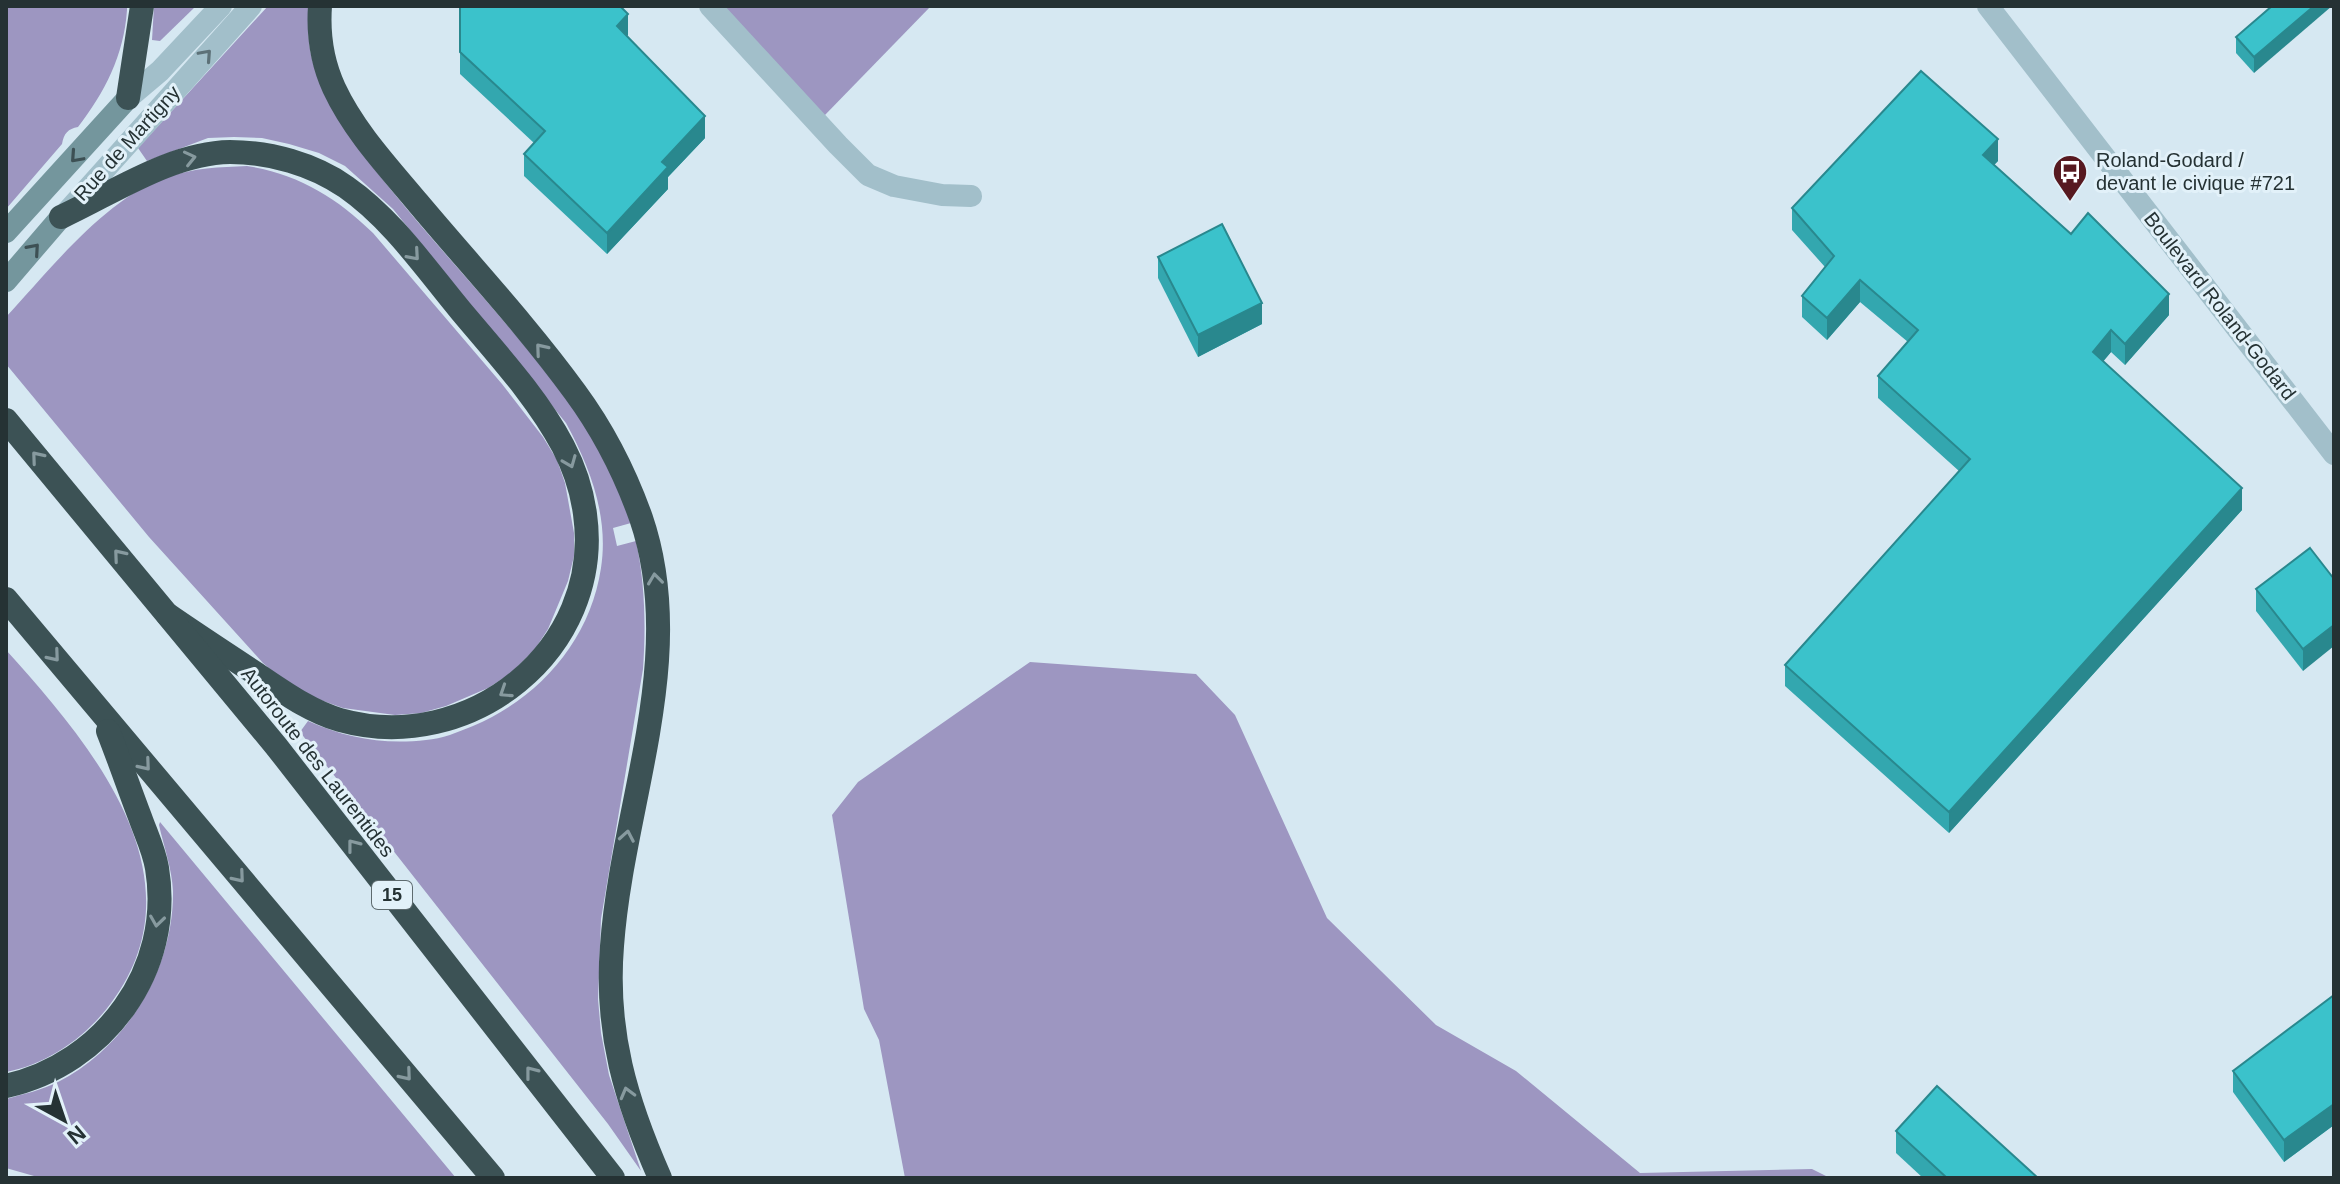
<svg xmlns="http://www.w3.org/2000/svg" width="2340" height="1184" viewBox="0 0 2340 1184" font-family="Helvetica,sans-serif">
  <rect width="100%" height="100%" fill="#d6e8f2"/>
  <g fill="#9d96c1">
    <path d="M6 6H127V10C124 55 105 92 78 127 68 129 64 133 62 144L6 209Z"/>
    <polygon points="154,6 196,6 160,41 152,40"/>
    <path d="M268 6H309C307 28 308 50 316 72 339 130 382 179 422 227 477 291 536 354 584 424 604 454 620 489 631 523L613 528 617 546 636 541C645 583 646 626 643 669L601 919 598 999 601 1033 609 1075 641 1171 608 1124 300 732 308 721C346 738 384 745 426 740 442 739 458 732 473 726 539 698 590 641 601 568 609 517 590 467 566 423L393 209 345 166 319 153 289 144 262 138 234 137 208 138 147 161 138 148Z"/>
    <polygon points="716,6 931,6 824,116"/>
    <path d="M247 166C298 174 336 197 373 233L502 384 543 437 557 460 565 483 574 533V556L568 581 548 629 535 649 511 673 488 688 446 706 421 713 395 715 343 708 312 697 285 682 263 663 149 537 6 364V317C49 271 107 196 168 177 193 168 220 167 247 166Z"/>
    <path d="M6 650C90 743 205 877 111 1003 86 1037 48 1064 6 1072Z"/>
    <polygon points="1030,662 1196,674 1235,715 1327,918 1436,1025 1516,1071 1640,1173 1812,1169 1830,1178 905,1178 879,1040 864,1009 832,815 858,782"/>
    <path d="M160 822 456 1178H41L6 1168V1099C24 1094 42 1090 58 1082 127 1047 174 968 173 891 172 869 164 847 159 825Z"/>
  </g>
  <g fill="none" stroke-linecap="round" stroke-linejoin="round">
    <polyline stroke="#a2bfca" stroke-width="22" points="710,6 838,145 868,175 894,186 942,195 971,196"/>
    <g stroke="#a2bfca" stroke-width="22">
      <polyline points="1988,6 2334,454"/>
      <polyline points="128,98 160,71 221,6"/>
      <polyline points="65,214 251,6"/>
    </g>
    <g stroke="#74969d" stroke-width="22">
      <polyline points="6,232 128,98"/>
      <polyline points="6,281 61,217"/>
    </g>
    <g stroke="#3c5255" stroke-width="24">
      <path d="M320 6C318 34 322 62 334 88 354 131 388 167 418 203 470 265 527 326 575 392 603 430 625 473 641 518 689 658 622 805 612 946 605 1032 626 1101 660 1178"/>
      <polyline points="128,98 142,6"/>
      <path d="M61 217C113 193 171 153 230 152 270 152 313 164 346 187 392 219 426 269 461 311 497 354 537 397 563 446 574 467 582 491 585 514 604 650 469 756 340 720 309 711 282 691 255 673 226 654 197 635 168 615"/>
      <polyline points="6,420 276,746 613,1178"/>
      <polyline points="6,599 493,1178"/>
      <path d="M6 1086C104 1064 174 970 157 868 154 850 146 834 140 817 129 788 119 759 108 731"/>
    </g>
  </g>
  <g fill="#33a7af">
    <polygon points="460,6 628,35 627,36 705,138 668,177 668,189 607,254 524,176 524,154 534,143 460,74"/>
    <polygon points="2272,6 2254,73 2236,53 2236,37"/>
    <polygon points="1998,161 1994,165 2071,234 2169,315 2125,365 2111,352 2103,361 2242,510 1949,833 1785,686 1785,665 1959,471 1878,398 1878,376 1908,342 1860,302 1827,340 1802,317 1802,296 1825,267 1792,230 1792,208"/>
    <polygon points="1158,257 1262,324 1198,357 1158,278"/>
    <polygon points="2334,579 2303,671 2256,611 2256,589"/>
    <polygon points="2334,995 2334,1125 2284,1162 2233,1092 2233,1071"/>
    <polygon points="1896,1131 2038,1178 1923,1178 1896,1153"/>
  </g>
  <g fill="#29888e">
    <polygon points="2314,6 2332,6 2254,73 2254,57"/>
    <polygon points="628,14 628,35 617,47 617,26"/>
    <polygon points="705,116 705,138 668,177 668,189 607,254 607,233 662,162"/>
    <polygon points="1998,139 1998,161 1983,176 1983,155"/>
    <polygon points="1860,280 1860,302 1827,340 1827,318"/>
    <polygon points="2169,294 2169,315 2125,365 2125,344"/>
    <polygon points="1262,303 1262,324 1198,357 1198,335"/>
    <polygon points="2111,330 2111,352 2093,374 2093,352"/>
    <polygon points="2242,488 2242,510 1949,833 1949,812"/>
    <polygon points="2334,625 2334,646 2303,671 2303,649"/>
    <polygon points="2334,1104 2334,1125 2284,1162 2284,1140"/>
  </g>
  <g fill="#3bc2cb" stroke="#29888e" stroke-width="2">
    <polygon points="460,6 620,6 628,14 617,26 705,116 662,162 668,167 607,233 524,154 545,131 460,52"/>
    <polygon points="2272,6 2314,6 2254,57 2236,37"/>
    <polygon points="1921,71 1998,139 1983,155 2071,234 2088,213 2169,294 2125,344 2111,330 2093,352 2242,488 1949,812 1785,665 1970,459 1878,376 1918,330 1860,280 1827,318 1802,296 1834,256 1792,208"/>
    <polygon points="1222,224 1262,303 1198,335 1158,257"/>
    <polygon points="2310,548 2334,579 2334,625 2303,649 2256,589"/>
    <polygon points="2334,995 2334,1104 2284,1140 2233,1071"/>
    <polygon points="1937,1086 2038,1178 1947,1178 1896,1131"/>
  </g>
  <defs><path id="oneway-chevron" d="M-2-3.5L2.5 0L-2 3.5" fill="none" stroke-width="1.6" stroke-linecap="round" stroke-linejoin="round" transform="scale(2)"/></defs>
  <use stroke="#5d7178" href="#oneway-chevron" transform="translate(206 55) rotate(-48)"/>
  <g stroke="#3d5054">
    <use href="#oneway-chevron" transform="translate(76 157) rotate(132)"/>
    <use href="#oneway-chevron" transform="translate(34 249) rotate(-49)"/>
  </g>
  <g stroke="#879a9f">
    <use href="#oneway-chevron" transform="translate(190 158) rotate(-13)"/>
    <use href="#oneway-chevron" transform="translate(414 255) rotate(49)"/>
    <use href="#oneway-chevron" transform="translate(541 349) rotate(-130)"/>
    <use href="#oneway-chevron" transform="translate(37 457) rotate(-130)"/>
    <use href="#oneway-chevron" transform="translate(570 462) rotate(68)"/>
    <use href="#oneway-chevron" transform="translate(119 555) rotate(-130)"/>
    <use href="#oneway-chevron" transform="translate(655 579) rotate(-97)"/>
    <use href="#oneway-chevron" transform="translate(54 656) rotate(50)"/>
    <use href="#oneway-chevron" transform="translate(505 692) rotate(147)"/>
    <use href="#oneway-chevron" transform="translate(145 765) rotate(50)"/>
    <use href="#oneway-chevron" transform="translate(627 836) rotate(-80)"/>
    <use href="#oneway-chevron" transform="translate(353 845) rotate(-128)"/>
    <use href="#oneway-chevron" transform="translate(239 877) rotate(50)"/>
    <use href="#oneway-chevron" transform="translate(157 921) rotate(98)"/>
    <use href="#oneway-chevron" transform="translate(531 1072) rotate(-128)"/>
    <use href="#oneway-chevron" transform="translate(406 1075) rotate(50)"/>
    <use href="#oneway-chevron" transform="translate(627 1093) rotate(-105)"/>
  </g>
  <defs>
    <symbol id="bus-pin" viewBox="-11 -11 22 30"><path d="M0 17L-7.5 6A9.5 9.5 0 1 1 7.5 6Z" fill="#571920" stroke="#e2f1f9"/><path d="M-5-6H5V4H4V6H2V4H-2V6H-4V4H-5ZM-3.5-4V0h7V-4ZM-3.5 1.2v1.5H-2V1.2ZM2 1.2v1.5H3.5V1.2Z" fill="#fff"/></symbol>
  </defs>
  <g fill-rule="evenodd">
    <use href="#bus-pin" x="2050" y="152" width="40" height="54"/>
  </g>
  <g text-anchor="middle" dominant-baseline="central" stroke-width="6" stroke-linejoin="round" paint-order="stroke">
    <rect fill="#e2f1f9" stroke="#5e6b6f" stroke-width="2" x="372" y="881" width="40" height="28" rx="6"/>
    <g font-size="18" font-weight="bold" fill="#253234">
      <text x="392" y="895">15</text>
    </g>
    <g font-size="20" fill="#253234" stroke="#e2f1f9">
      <text transform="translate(127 143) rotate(-48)">Rue de Martigny</text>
      <text transform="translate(2220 306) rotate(52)">Boulevard Roland-Godard</text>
      <text transform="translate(318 762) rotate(52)">Autoroute des Laurentides</text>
    </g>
    <g font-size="20" fill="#253234" stroke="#e2f1f9" text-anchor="start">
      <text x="2096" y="160">Roland-Godard /<tspan x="2096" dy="23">devant le civique #721</tspan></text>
    </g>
  </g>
  <rect width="2340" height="1184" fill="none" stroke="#253234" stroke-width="16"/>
  <g transform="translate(64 1120) rotate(140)" stroke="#e2f1f9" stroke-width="6" paint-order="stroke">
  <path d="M0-6L14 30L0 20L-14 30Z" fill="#253234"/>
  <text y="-12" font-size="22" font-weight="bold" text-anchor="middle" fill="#253234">N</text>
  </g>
</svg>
